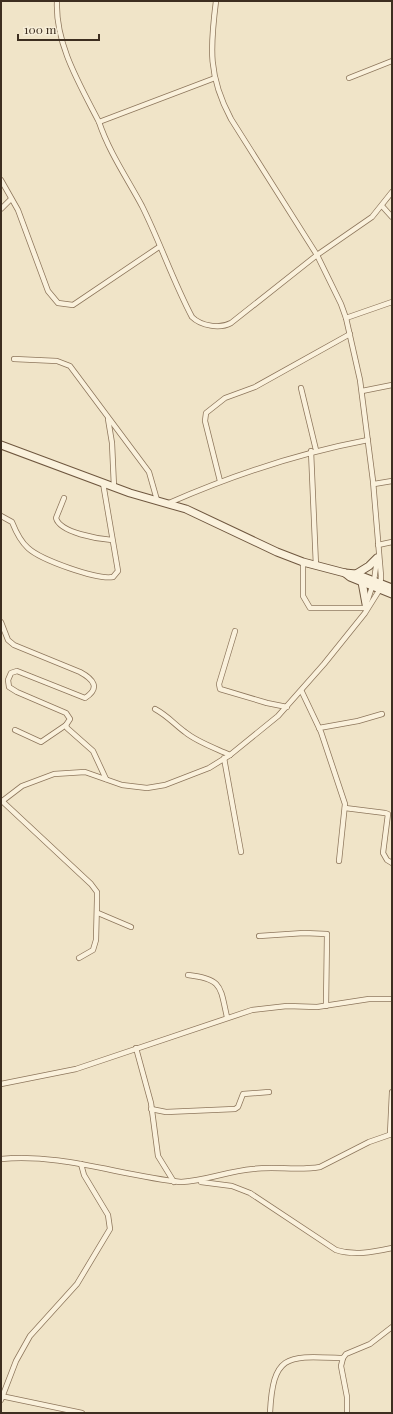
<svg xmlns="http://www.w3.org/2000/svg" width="393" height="1414" viewBox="0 0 393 1414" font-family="'Playfair Display',serif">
  <rect width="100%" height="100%" fill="#f0e4c8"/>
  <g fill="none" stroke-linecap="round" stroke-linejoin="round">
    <defs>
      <g id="street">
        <path d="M57 1C55 44 80 85 99 122"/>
        <path d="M215 78 99 122C109 152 127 178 142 206 160 242 173 281 192 317 201 326 220 329 231 323L317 255 372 217 392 192"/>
        <polyline points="349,78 392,61"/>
        <polyline points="1,180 18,210 48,291 58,303 73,305 159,247"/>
        <polyline points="382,206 392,217"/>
        <polyline points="1,209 11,199"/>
        <polyline points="346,318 392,302"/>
        <polyline points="14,359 57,361 70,366 149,472 157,500"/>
        <polyline points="301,388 316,450"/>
        <polyline points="362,391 392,385"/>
        <polyline points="108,419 112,443 114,487"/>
        <polyline points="311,451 316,566"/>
        <polyline points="220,481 205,421 206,413 225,398 255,387 350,334"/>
        <polyline points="374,484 392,481"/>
        <path d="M64 498 56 518C60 533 99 539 112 540"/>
        <path d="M169 503C233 475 299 453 368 440"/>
        <path d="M1 516 12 522C16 532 20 541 28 548 41 560 97 580 113 577L118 571 103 483"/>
        <polyline points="378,545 392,542"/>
        <polyline points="303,562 303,596 310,608 366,608"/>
        <polyline points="367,602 374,581 377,559"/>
        <path d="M1 622 8 640 14 645 80 672C93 679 101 688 85 698L17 671 11 673 8 680 9 687 17 692 66 713 70 719 66 725 67 728 93 751 106 779"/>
        <polyline points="235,631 219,684 220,689 267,703 287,707"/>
        <polyline points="302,692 321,732 345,804 339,861"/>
        <path d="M155 709C168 716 174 724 185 732 197 742 215 748 230 755"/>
        <polyline points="319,728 358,721 382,714"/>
        <polyline points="15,730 41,742 66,725"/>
        <polyline points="224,758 241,852"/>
        <polyline points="2,801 91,884 97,892 97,900 96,940 93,950 79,958"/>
        <path d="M1 802 22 786 54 774 85 772 122 785 147 788 165 785 209 768 230 755 278 716 324 664 365 613 380 589 381 576 373 481 360 380 346 318 341 304 317 255 231 119C208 76 210 48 216 1"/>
        <polyline points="345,808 385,813 388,814 383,853 387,860 392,863"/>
        <polyline points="98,913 131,927"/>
        <polyline points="259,936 304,933 327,934 326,1006"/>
        <path d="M188 975C223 979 220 987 227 1017"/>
        <polyline points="136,1048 151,1103 158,1156 174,1182"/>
        <polyline points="1,1084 76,1069 252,1010 287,1006 317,1007 369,999 392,999"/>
        <polyline points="151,1109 166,1112 235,1109 238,1107 243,1094 269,1092"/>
        <polyline points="390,1134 392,1092"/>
        <path d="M1 1159C62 1153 121 1176 181 1182 205 1181 228 1171 253 1169 275 1166 298 1171 320 1167L369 1142 392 1134"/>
        <path d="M201 1182 232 1186 250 1193 336 1250C355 1256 373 1252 392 1248"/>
        <polyline points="1,1396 82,1413"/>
        <polyline points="1,1400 16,1361 30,1336 77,1284 110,1229 108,1215 84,1175 81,1164"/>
        <path d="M270 1413C273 1352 288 1356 343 1358"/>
        <polyline points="347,1413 347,1397 341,1366 343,1358 346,1354 370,1344 392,1327"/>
      </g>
      <g id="secondary">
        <polyline points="1,445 130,493 186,509 277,552 303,562 345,573 356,574 392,588"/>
        <polyline points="345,573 350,577 392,594"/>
        <polyline points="356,574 369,566 377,558"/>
        <polyline points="362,582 366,604"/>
      </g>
    </defs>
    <use href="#street" stroke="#8d765c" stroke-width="6"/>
    <use href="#secondary" stroke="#6f573f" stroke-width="9"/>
    <use href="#street" stroke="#faf1dc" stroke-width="4.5"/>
    <use href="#secondary" stroke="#faf1dc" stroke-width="7"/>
  </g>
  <rect width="393" height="1414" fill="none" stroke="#3d2e20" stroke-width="4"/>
  <path d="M18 34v6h81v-6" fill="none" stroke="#3d2e20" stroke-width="2"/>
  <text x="24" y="34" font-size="12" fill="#3d2e20" stroke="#f7eed8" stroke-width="3" paint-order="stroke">100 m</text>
</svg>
